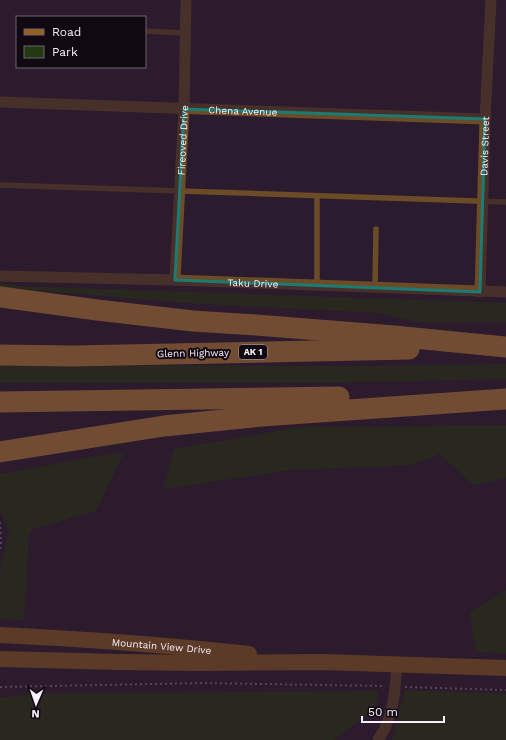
<svg xmlns="http://www.w3.org/2000/svg" width="506" height="740" viewBox="0 0 506 740" font-family="'Work Sans',sans-serif">
  <rect width="100%" height="100%" fill="#2b1b2e"/>
  <g fill="#24390f">
    <polygon points="0,283 19,286 506,303 506,322 417,322 379,313 184,303 0,287"/>
    <polygon points="506,364 506,379 318,383 0,383 0,365 394,366"/>
    <polygon points="506,425 506,478 473,485 440,454 411,465 291,470 163,489 174,449 300,427"/>
    <polygon points="115,453 123,454 96,511 31,530 29,536 24,620 0,619 0,570 9,532 0,511 0,474"/>
    <polygon points="506,590 506,653 475,652 470,612"/>
    <polygon points="405,690 506,694 506,740 392,740"/>
    <polygon points="378,691 376,708 334,740 0,740 0,698 31,694"/>
  </g>
  <g fill="none" stroke-linecap="round" stroke-linejoin="round">
    <g stroke="#87798a" stroke-width="2" stroke-dasharray="2 3" stroke-linecap="butt">
      <polyline points="0,522 1,543 0,549"/>
      <polyline points="0,687 202,683 385,686"/>
      <polyline points="405,687 506,690"/>
    </g>
    <g stroke="#6c4b27" stroke-width="5.5">
      <polyline points="145,31 185,33"/>
      <polyline points="0,185 506,202"/>
      <polyline points="317,285 317,196"/>
      <polyline points="375,287 376,229"/>
    </g>
    <g stroke="#6c4b27" stroke-width="11">
      <path id="s1" d="M0 102 485 119"/>
      <path id="s2" d="M0 276 175 280 506 292"/>
      <path id="s3" d="M175 280 184 109 186 0"/>
      <path id="s4" d="M480 292 485 119 491 0"/>
      <path d="M378 740C394 718 395 691 397 664"/>
    </g>
    <g stroke="#966022" stroke-width="16">
      <path id="s5" d="M0 635C83 639 167 645 249 654"/>
      <polyline points="0,659 118,662 199,663 323,662 506,668"/>
    </g>
    <g stroke="#c8853b" stroke-width="21">
      <polyline points="0,297 97,310 193,321 256,325 394,336 506,347"/>
      <polyline points="0,355 73,356 409,349"/>
      <polyline points="0,402 339,397"/>
      <polyline points="0,452 164,426 262,416 506,399"/>
    </g>
  </g>
  <path d="M0 0H506V740H0ZM184 109 485 119 480 292 175 280Z" fill="#2b1b2e" fill-opacity=".55" fill-rule="evenodd"/>
  <path fill="none" stroke="#1b7c75" stroke-width="3" stroke-linejoin="round" d="M184 109 485 119 480 292 175 280Z"/>
  <g text-anchor="middle" dominant-baseline="central" stroke-width="4" stroke-linejoin="round" paint-order="stroke">
    <rect fill="#100911" stroke="#b3a9b5" stroke-width="1" x="239" y="345" width="28" height="14" rx="3"/>
    <g font-size="9" font-weight="bold" fill="#f9eefb">
      <text x="253" y="352">AK 1</text>
    </g>
    <g font-size="10" fill="#f9eefb" stroke="#100911">
      <text stroke="none"><textPath href="#s1" startOffset="243">Chena Avenue</textPath></text>
      <text stroke="none"><textPath href="#s3" startOffset="140">Fireoved Drive</textPath></text>
      <text stroke="none"><textPath href="#s4" startOffset="146">Davis Street</textPath></text>
      <text stroke="none"><textPath href="#s2" startOffset="253">Taku Drive</textPath></text>
      <text transform="translate(193 353) rotate(-1)">Glenn Highway</text>
      <text stroke="none"><textPath href="#s5" startOffset="162">Mountain View Drive</textPath></text>
    </g>
  </g>
  <rect x="16" y="16" width="130" height="52" fill="#100911" stroke="#6d656f"/>
  <rect x="24" y="29" width="20" height="6" fill="#966022" stroke="#6d656f"/>
  <text x="52" y="36" font-size="12" fill="#f9eefb">Road</text>
  <rect x="24" y="46" width="20" height="12" fill="#24390f" stroke="#6d656f"/>
  <text x="52" y="56" font-size="12" fill="#f9eefb">Park</text>
  <g transform="translate(36 704) rotate(182)" stroke="#100911" stroke-width="3" paint-order="stroke">
  <path d="M0-3L7 15L0 10L-7 15Z" fill="#f9eefb"/>
  <text y="-6" font-size="11" font-weight="bold" text-anchor="middle" fill="#f9eefb">N</text>
  </g>
  <path d="M362 716v6h82v-6" fill="none" stroke="#f9eefb" stroke-width="2"/>
  <text x="368" y="716" font-size="12" fill="#f9eefb" stroke="#100911" stroke-width="3" paint-order="stroke">50 m</text>
</svg>
